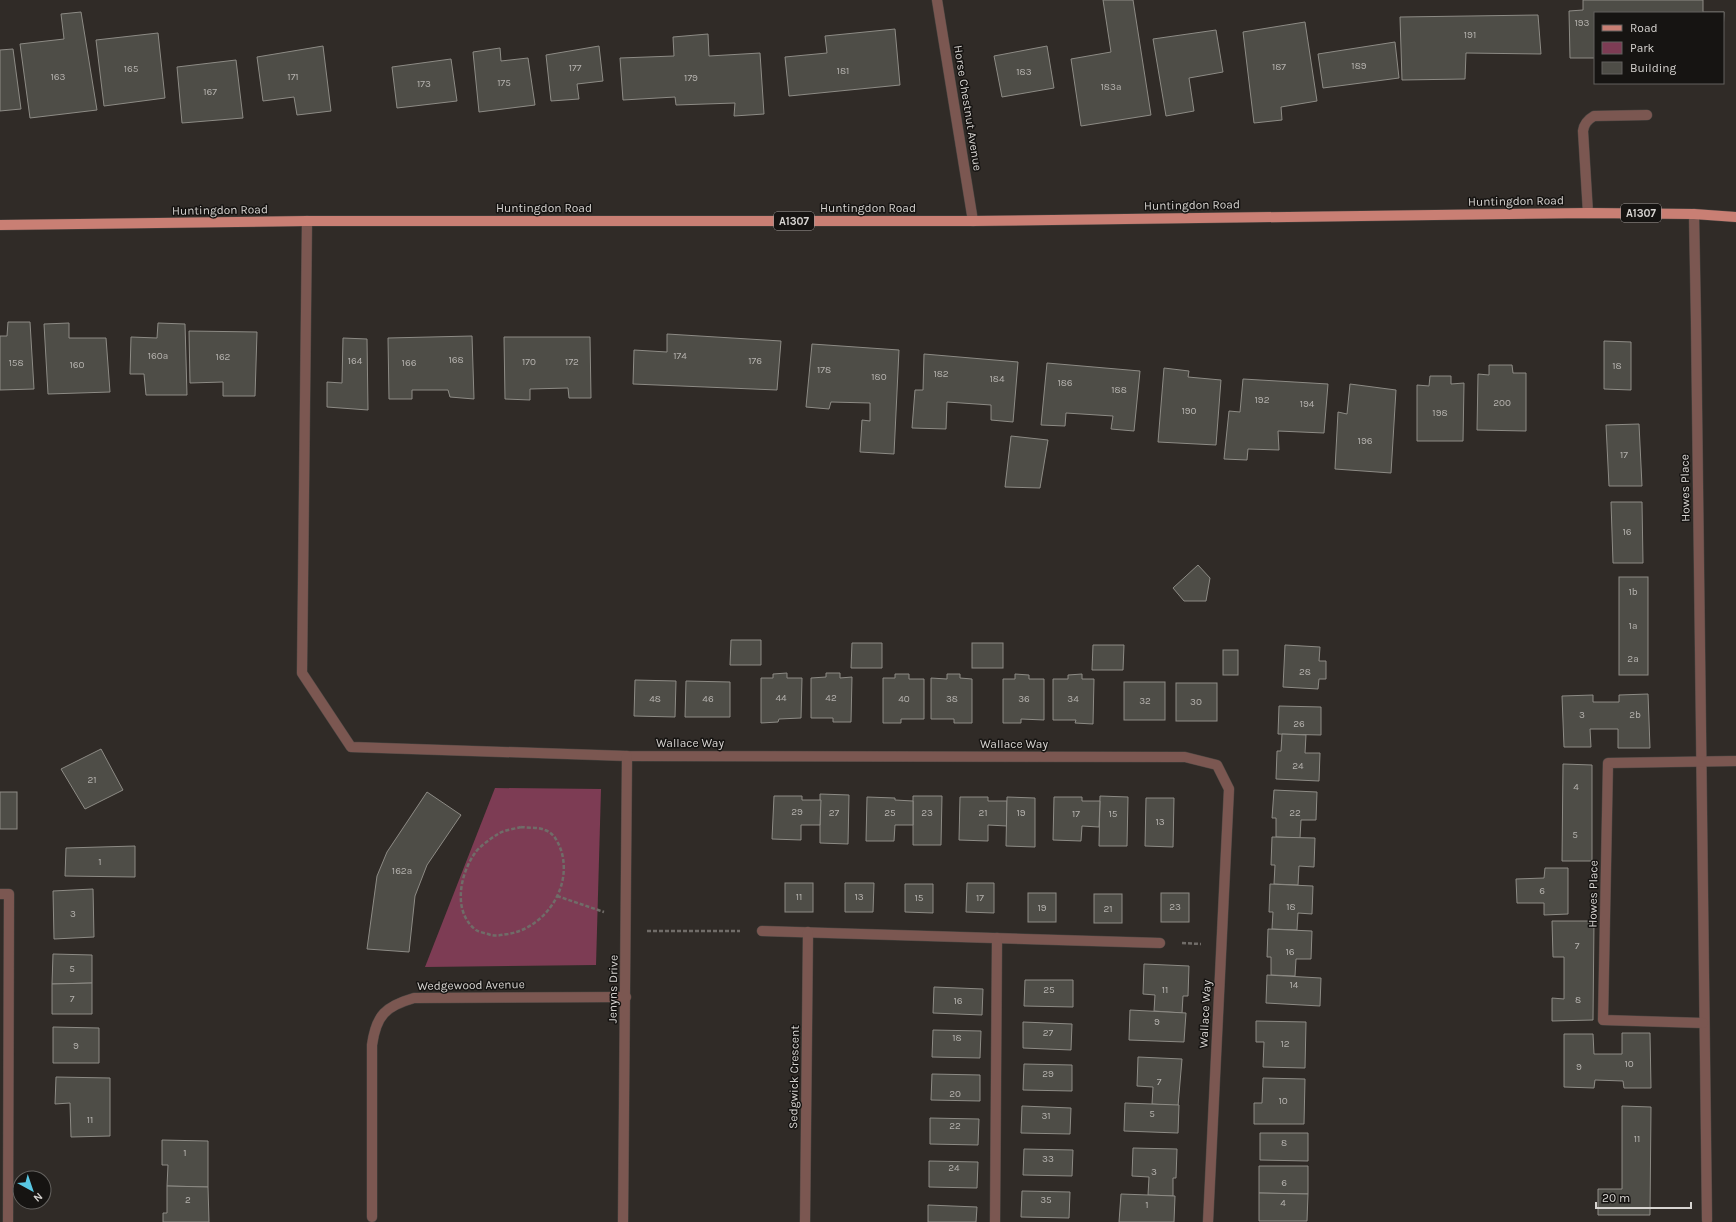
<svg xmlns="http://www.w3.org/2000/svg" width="1736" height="1222" viewBox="0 0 1736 1222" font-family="Karla,sans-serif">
  <rect width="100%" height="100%" fill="#302b27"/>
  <polygon fill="#7d3c54" points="495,788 601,789 596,965 425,967"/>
  <g fill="#4e4d47" stroke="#8d8b85">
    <polygon points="1103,0 1133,0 1151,115 1081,126 1071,59 1111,52"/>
    <polygon points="1583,0 1703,0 1703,12 1724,12 1723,33 1723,13 1595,13 1595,58 1570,58 1569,11 1583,10"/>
    <polygon points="81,12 97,110 30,118 20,44 64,39 61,14"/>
    <polygon points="1538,15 1541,54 1466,53 1465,79 1402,80 1400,17"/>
    <polygon points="1305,22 1317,101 1281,107 1282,120 1254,123 1243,32"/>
    <polygon points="895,29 900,85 789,96 785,57 827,53 825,36"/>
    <polygon points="1216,30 1223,72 1189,78 1194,111 1166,116 1153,39"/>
    <polygon points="158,33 165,98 104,106 96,40"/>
    <polygon points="708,34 709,56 760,53 764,114 734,116 735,103 676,105 675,97 623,100 620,58 674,56 673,37"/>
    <polygon points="1395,42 1399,78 1323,88 1318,54"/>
    <polygon points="323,46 331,111 297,115 294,97 263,101 257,57"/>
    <polygon points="599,46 603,81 577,84 579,99 551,101 546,55"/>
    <polygon points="1047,46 1054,88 1002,97 994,56"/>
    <polygon points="500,48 501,61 528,58 535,105 479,112 473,52"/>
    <polygon points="13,49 21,109 0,111 0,50"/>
    <polygon points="451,59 457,101 397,108 392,67"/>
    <polygon points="236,60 243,118 182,123 177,67"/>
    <polygon points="8,322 30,322 34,389 0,390 0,336 7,336"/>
    <polygon points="69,323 69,338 106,338 110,392 48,394 44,324"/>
    <polygon points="158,323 185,324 187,395 146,395 144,374 130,374 131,337 157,338"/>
    <polygon points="189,331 257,332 255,396 223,396 223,382 190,383"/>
    <polygon points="667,334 781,341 777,390 633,384 634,350 667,352"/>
    <polygon points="472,336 474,399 450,397 448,390 412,390 412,399 389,399 388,338"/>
    <polygon points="504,337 590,337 591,398 569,398 568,388 530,389 530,400 505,399"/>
    <polygon points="343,338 367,339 368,410 327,407 327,382 342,383"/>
    <polygon points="1604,341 1631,342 1631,390 1604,389"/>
    <polygon points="812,344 899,350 894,454 860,452 862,420 870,421 870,403 831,402 829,409 806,407"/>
    <polygon points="924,354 1018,362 1013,422 991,420 991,405 947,402 946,429 912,428 915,390 923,390"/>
    <polygon points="1047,363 1140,371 1134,431 1111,429 1113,416 1066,413 1065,426 1041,425"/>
    <polygon points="1489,365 1512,365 1513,373 1526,373 1526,431 1477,430 1478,374 1489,375"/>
    <polygon points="1164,368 1189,371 1188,377 1221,380 1216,445 1158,442"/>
    <polygon points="1430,376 1451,376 1451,384 1464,383 1463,441 1417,441 1417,385 1429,386"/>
    <polygon points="1243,379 1328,384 1324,433 1278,431 1279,450 1248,449 1247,460 1224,459 1229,411 1240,412"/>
    <polygon points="1350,384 1396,390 1391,473 1335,469 1338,412 1347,414"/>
    <polygon points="1639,424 1642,486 1609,486 1606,425"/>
    <polygon points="1011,436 1048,440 1040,488 1005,487"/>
    <polygon points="1611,502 1642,502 1643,563 1613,563"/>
    <polygon points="1198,565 1210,578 1206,601 1184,601 1173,588"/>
    <rect x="1619" y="577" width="29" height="98"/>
    <polygon points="731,640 761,640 761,665 730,665"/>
    <polygon points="852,643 882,643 882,668 851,668"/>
    <rect x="972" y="643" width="31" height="25"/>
    <polygon points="1093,645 1124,645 1123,670 1092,670"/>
    <polygon points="1285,645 1320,647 1319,661 1326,661 1326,679 1319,679 1318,689 1283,687"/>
    <rect x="1223" y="650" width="15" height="25"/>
    <polygon points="787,673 787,678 802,678 801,718 779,719 778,722 761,723 761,678 773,678 773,674"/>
    <polygon points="826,673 840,673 840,678 852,677 851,722 833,722 833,718 811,718 811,678 826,677"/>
    <polygon points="895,674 909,674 909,679 924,679 924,719 901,719 901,723 883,723 883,678 895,678"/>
    <polygon points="947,674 960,674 960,678 972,679 972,723 954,723 954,719 931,719 931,678 947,679"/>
    <polygon points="1015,674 1029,675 1029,679 1044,679 1044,720 1021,719 1021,723 1003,723 1003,679 1015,679"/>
    <polygon points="1082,674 1082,679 1094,679 1093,724 1075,723 1076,720 1053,720 1053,679 1068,679 1068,675"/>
    <polygon points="635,680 676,681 675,717 634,716"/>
    <polygon points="686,681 730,682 730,717 685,717"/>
    <rect x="1124" y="682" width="41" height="38"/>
    <rect x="1176" y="683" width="41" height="38"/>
    <polygon points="1648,694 1650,748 1618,748 1618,729 1590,729 1591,747 1564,747 1562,696 1593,695 1593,702 1619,702 1619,695"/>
    <polygon points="1279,706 1321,707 1321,735 1278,734"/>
    <polygon points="1282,734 1306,735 1305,753 1320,753 1319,781 1276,779 1277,751 1281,751"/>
    <polygon points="101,749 123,790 85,809 61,769"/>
    <polygon points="1563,764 1592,765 1592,861 1562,861"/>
    <polygon points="1274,790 1317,792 1316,820 1301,820 1300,838 1276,837 1276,818 1272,818"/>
    <rect x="0" y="792" width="17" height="37"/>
    <polygon points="427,792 461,815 427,865 415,896 409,952 367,949 377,876 387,852"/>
    <polygon points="820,794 849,795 848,844 820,843"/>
    <polygon points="774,796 802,796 802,800 821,800 820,825 801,825 801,840 772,839"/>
    <polygon points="913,796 942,796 941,845 913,845"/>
    <polygon points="1100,796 1128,797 1127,846 1099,846"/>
    <polygon points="867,797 895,798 895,800 913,801 913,825 895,825 894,841 866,841"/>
    <polygon points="960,797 988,797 988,801 1007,801 1007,826 988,825 988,841 959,840"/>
    <polygon points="1007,797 1035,798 1035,847 1006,846"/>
    <polygon points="1054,797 1082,797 1082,801 1100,801 1099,827 1082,826 1081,841 1053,840"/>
    <polygon points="1146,798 1174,798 1173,847 1145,846"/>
    <polygon points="1272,837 1315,838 1314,867 1299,866 1298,885 1274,884 1275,865 1271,865"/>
    <polygon points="135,846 135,877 65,876 66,848"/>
    <polygon points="1545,868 1568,868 1568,914 1544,915 1544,903 1517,903 1516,879 1544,878"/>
    <rect x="785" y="883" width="28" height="29"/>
    <polygon points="845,883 874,883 873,912 845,912"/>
    <polygon points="967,883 994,883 994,913 966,912"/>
    <polygon points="905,884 933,884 933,913 905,912"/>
    <polygon points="1270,884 1313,886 1312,914 1298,913 1297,930 1272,929 1273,912 1269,912"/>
    <polygon points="93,889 94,937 54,939 53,891"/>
    <rect x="1028" y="893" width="28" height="29"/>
    <rect x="1161" y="893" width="28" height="29"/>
    <rect x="1094" y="894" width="28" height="29"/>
    <polygon points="1552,921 1594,921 1593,1020 1552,1021 1552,998 1564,999 1564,957 1553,957"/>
    <polygon points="1268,929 1312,931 1311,959 1296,959 1295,976 1271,975 1271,957 1267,957"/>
    <polygon points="53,954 92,955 92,983 52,984"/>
    <polygon points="1144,964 1189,966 1188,996 1183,996 1182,1013 1154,1011 1155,995 1143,994"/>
    <polygon points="1267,975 1321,978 1320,1006 1266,1003"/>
    <polygon points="1025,980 1073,980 1073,1007 1024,1006"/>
    <polygon points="92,983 92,1014 52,1014 52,984"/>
    <polygon points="934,987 983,989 982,1015 933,1013"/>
    <polygon points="1130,1010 1186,1013 1184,1042 1129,1040"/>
    <polygon points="1256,1021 1306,1022 1305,1068 1263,1067 1264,1042 1256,1042"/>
    <polygon points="1023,1022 1072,1024 1071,1050 1023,1048"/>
    <polygon points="53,1027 99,1028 99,1063 53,1063"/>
    <polygon points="933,1030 981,1031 980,1058 932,1057"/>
    <polygon points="1622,1033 1650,1033 1651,1088 1624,1088 1623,1081 1595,1080 1594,1088 1564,1087 1564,1034 1593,1034 1594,1054 1622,1054"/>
    <polygon points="1138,1057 1182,1059 1178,1106 1152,1104 1153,1087 1137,1086"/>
    <polygon points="1024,1064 1072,1065 1072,1091 1023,1090"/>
    <polygon points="932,1074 980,1075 980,1101 931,1100"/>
    <polygon points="56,1077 110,1078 110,1136 71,1137 70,1103 55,1104"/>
    <polygon points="1263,1078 1305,1079 1304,1124 1254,1124 1254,1103 1262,1103"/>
    <polygon points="1125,1103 1179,1105 1178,1133 1124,1131"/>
    <polygon points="1022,1106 1071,1108 1070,1134 1021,1133"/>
    <polygon points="1622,1106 1651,1107 1650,1215 1598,1215 1598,1189 1622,1189"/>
    <polygon points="930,1118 979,1119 978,1145 930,1144"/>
    <polygon points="1260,1133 1308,1133 1308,1161 1260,1160"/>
    <polygon points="162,1140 208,1141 208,1187 167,1186 168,1165 162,1165"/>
    <polygon points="1133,1148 1177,1149 1176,1178 1173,1178 1173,1196 1148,1195 1149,1177 1132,1176"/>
    <polygon points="1024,1149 1073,1150 1072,1176 1023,1175"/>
    <polygon points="929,1161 978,1162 977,1188 929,1187"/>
    <polygon points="1259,1166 1308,1166 1308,1194 1259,1193"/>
    <polygon points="167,1186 208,1187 209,1222 163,1222 163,1213 167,1213"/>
    <polygon points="1022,1191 1070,1192 1069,1218 1021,1217"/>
    <polygon points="1259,1193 1308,1194 1307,1221 1259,1221"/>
    <polygon points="1121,1194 1175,1196 1174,1222 1119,1222"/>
    <polygon points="928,1205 977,1207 976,1222 928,1222"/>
  </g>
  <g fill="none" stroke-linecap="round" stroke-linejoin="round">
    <defs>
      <g id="minor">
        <polyline points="937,0 973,221"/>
        <path d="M1588 213 1583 131C1584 124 1587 120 1594 116L1647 115"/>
        <path d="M1694 214C1701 549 1700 884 1707 1220"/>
        <polyline points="307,221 302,673 351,747 627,756 1185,757 1217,765 1229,789 1208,1222"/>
        <polyline points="0,894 9,894 8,1222"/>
        <polyline points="762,931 1160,943"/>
        <polyline points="1703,1023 1603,1020 1608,763 1736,761"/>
        <path d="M372 1217V1045C376 1015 386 1006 414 998L626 997"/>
        <polyline points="623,1222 627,756"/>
        <polyline points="805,1222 808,932"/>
        <polyline points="995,1222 997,938"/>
      </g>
      <polyline id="major" points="0,225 307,221 973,221 1588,213 1694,214 1736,217"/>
    </defs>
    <use href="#minor" stroke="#4b4642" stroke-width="11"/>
    <use href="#major" stroke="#4b4642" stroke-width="11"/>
    <g stroke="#706c68" stroke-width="2.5" stroke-dasharray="4 2" stroke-linecap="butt">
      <path d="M521 827C528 828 538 827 545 830 554 833 558 842 561 850 573 887 545 928 508 934 500 935 495 937 488 934 484 933 479 932 476 930 452 912 460 874 475 853 479 847 491 838 498 834 504 830 514 829 521 827Z"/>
      <polyline points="557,896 604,912"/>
      <polyline points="647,931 740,931"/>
      <polyline points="1182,943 1201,944"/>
    </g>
    <use href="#minor" stroke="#7b5751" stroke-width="10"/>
    <use href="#major" stroke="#c97f74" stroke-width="10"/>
  </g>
  <g text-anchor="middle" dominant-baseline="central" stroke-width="3" stroke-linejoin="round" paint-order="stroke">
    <g font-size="10" fill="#b5b2ae">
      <text x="1582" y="23">193</text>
      <text x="1470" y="35">191</text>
      <text x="1359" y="66">189</text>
      <text x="1279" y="67">187</text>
      <text x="575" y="68">177</text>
      <text x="131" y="69">165</text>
      <text x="843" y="71">181</text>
      <text x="1024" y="72">183</text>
      <text x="58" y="77">163</text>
      <text x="293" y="77">171</text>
      <text x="691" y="78">179</text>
      <text x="504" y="83">175</text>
      <text x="424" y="84">173</text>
      <text x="1111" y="87">183a</text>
      <text x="210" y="92">167</text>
      <text x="158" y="356">160a</text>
      <text x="680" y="356">174</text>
      <text x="223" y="357">162</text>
      <text x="456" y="360">168</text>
      <text x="355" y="361">164</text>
      <text x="755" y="361">176</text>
      <text x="529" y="362">170</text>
      <text x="572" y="362">172</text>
      <text x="16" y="363">158</text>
      <text x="409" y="363">166</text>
      <text x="77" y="365">160</text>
      <text x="1617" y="366">18</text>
      <text x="824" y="370">178</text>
      <text x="941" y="374">182</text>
      <text x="879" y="377">180</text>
      <text x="997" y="379">184</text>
      <text x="1065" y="383">186</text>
      <text x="1119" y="390">188</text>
      <text x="1262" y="400">192</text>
      <text x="1502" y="403">200</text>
      <text x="1307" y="404">194</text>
      <text x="1189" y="411">190</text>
      <text x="1440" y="413">198</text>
      <text x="1365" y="441">196</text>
      <text x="1624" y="455">17</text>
      <text x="1627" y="532">16</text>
      <text x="1633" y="592">1b</text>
      <text x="1633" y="626">1a</text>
      <text x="1633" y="659">2a</text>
      <text x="1305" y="672">28</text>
      <text x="781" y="698">44</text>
      <text x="831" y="698">42</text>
      <text x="655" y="699">48</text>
      <text x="708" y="699">46</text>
      <text x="904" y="699">40</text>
      <text x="952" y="699">38</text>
      <text x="1024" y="699">36</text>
      <text x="1073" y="699">34</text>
      <text x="1145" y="701">32</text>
      <text x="1196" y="702">30</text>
      <text x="1582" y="715">3</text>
      <text x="1635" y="715">2b</text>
      <text x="1299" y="724">26</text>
      <text x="1298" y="766">24</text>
      <text x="92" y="780">21</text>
      <text x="1576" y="787">4</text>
      <text x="797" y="812">29</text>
      <text x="834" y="813">27</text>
      <text x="890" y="813">25</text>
      <text x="927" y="813">23</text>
      <text x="983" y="813">21</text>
      <text x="1021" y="813">19</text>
      <text x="1295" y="813">22</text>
      <text x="1076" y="814">17</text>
      <text x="1113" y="814">15</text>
      <text x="1160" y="822">13</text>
      <text x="1575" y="835">5</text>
      <text x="100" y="862">1</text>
      <text x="402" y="871">162a</text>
      <text x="1542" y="891">6</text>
      <text x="799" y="897">11</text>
      <text x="859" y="897">13</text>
      <text x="919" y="898">15</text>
      <text x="980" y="898">17</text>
      <text x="1175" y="907">23</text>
      <text x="1291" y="907">18</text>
      <text x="1042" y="908">19</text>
      <text x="1108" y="909">21</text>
      <text x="73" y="914">3</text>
      <text x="1577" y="946">7</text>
      <text x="1290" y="952">16</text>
      <text x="72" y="969">5</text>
      <text x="1294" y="985">14</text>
      <text x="1049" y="990">25</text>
      <text x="1165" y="990">11</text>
      <text x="72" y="999">7</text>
      <text x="1578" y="1000">8</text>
      <text x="958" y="1001">16</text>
      <text x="1157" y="1022">9</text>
      <text x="1048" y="1033">27</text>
      <text x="957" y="1038">18</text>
      <text x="1285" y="1044">12</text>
      <text x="76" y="1046">9</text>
      <text x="1629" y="1064">10</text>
      <text x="1579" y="1067">9</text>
      <text x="1048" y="1074">29</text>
      <text x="1159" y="1082">7</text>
      <text x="955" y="1094">20</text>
      <text x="1283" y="1101">10</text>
      <text x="1152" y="1114">5</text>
      <text x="1046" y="1116">31</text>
      <text x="90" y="1120">11</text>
      <text x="955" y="1126">22</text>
      <text x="1637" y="1139">11</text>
      <text x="1284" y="1143">8</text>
      <text x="185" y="1153">1</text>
      <text x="1048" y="1159">33</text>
      <text x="954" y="1168">24</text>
      <text x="1154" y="1172">3</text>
      <text x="1284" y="1183">6</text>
      <text x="188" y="1200">2</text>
      <text x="1046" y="1200">35</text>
      <text x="1283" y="1203">4</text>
      <text x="1147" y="1205">1</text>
    </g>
    <g fill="#161412" stroke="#9d9a98" stroke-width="1">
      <rect x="1621" y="204" width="40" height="18" rx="3"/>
      <rect x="774" y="212" width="40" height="18" rx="3"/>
    </g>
    <g font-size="11" font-weight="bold" fill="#d7d4d1">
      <text x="1641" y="213">A1307</text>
      <text x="794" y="221">A1307</text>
    </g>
    <g font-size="12" fill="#d7d4d1" stroke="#161412">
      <text transform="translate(968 108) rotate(81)">Horse Chestnut Avenue</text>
      <text transform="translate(1516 201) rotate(-1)">Huntingdon Road</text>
      <text transform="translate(1192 205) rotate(-1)">Huntingdon Road</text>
      <text x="544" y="208">Huntingdon Road</text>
      <text x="868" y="208">Huntingdon Road</text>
      <text transform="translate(220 210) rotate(-1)">Huntingdon Road</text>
      <text transform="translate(1685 488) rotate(-91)">Howes Place</text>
      <text x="690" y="743">Wallace Way</text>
      <text x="1014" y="744">Wallace Way</text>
      <text transform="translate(1593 894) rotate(-89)">Howes Place</text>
      <text transform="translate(471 985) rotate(-1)">Wedgewood Avenue</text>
      <text transform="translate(613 989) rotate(-89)">Jenyns Drive</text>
      <text transform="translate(1205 1014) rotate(-87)">Wallace Way</text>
      <text transform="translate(794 1077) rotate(-89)">Sedgwick Crescent</text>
    </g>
  </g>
  <rect x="1594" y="12" width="130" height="72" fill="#161412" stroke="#63615e"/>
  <rect x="1602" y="25" width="20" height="6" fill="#c97f74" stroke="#63615e"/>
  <text x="1630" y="32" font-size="12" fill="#d7d4d1">Road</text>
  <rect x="1602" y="42" width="20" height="12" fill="#7d3c54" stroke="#63615e"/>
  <text x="1630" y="52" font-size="12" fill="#d7d4d1">Park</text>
  <rect x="1602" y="62" width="20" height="12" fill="#4e4d47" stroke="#63615e"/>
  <text x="1630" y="72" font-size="12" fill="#d7d4d1">Building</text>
  <g transform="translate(32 1190) rotate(140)"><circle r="19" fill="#161412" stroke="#63615e"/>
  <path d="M0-3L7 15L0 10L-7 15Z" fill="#59c8e4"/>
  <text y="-6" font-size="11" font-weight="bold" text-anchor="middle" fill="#d7d4d1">N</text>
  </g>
  <path d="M1596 1202v6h95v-6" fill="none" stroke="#d7d4d1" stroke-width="2"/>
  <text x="1602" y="1202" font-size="12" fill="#d7d4d1" stroke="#161412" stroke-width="3" paint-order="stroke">20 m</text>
</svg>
